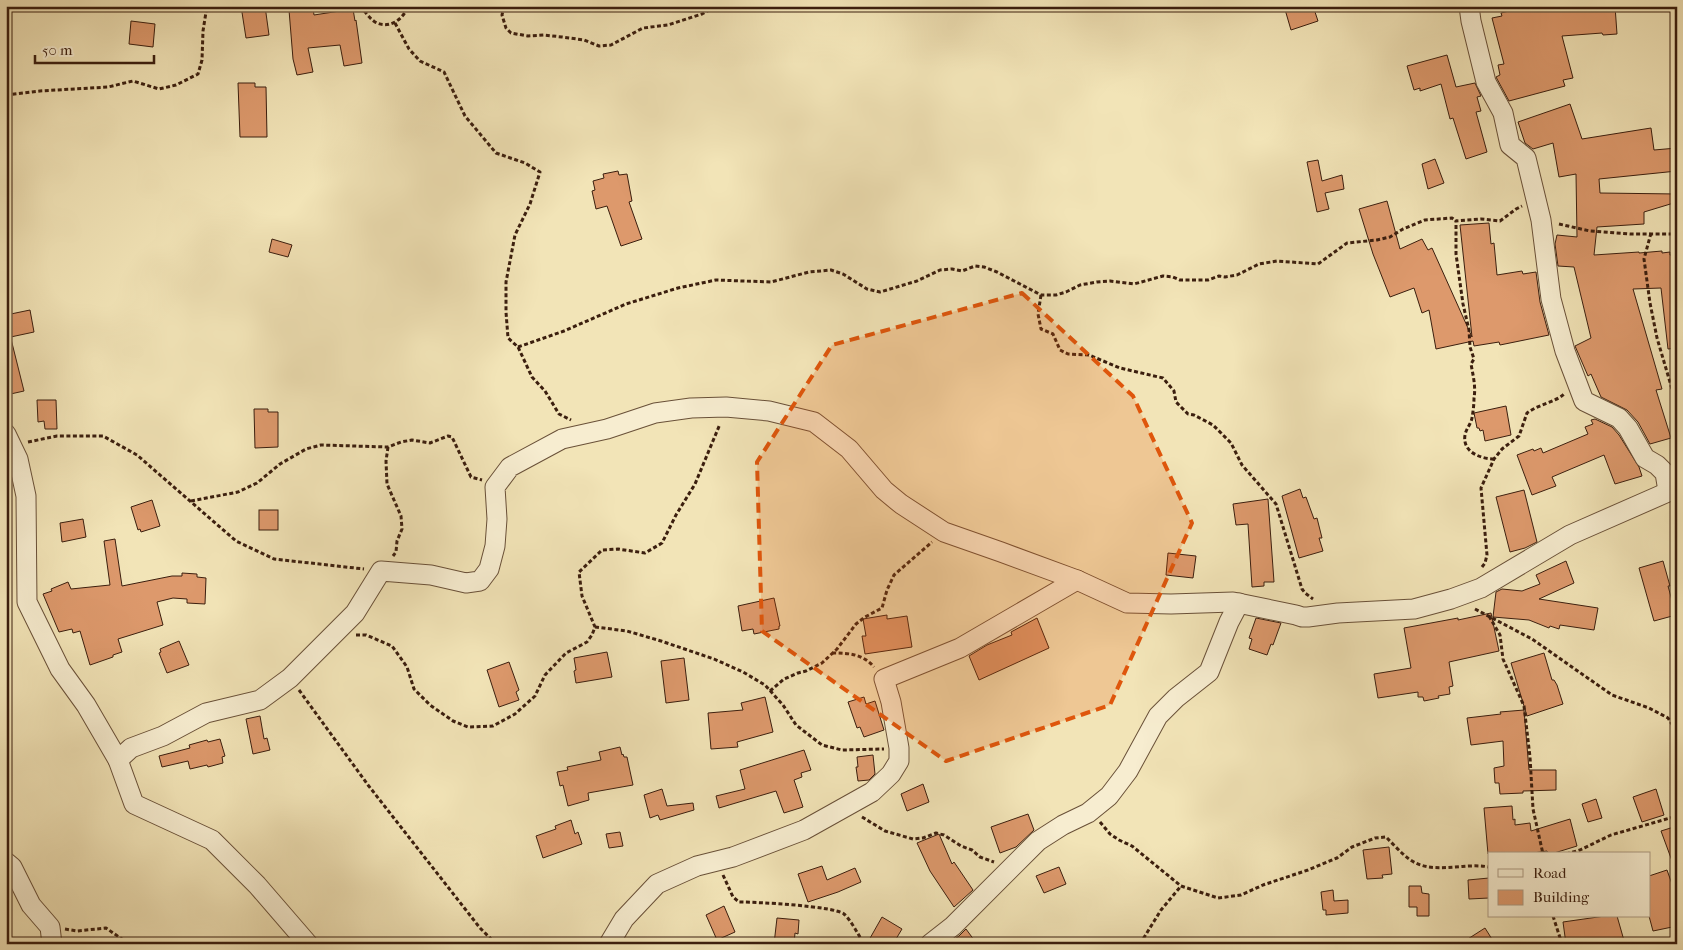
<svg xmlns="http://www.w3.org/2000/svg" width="1683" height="950" viewBox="0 0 1683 950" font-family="'IM FELL French Canon',serif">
  <rect width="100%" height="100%" fill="#f2e4b7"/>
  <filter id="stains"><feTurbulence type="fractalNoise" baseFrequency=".004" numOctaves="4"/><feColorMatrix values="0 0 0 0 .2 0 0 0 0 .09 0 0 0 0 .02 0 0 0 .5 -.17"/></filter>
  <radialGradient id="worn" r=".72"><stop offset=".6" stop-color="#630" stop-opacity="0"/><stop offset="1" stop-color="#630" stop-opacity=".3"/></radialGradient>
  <g fill="#dd996c" stroke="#3b1e0e">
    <polygon points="241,6 265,6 269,35 246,38"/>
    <polygon points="1284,6 1313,6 1318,21 1291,30"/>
    <polygon points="1512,6 1615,6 1617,34 1603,35 1602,33 1562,36 1573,78 1563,80 1565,86 1509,101 1496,77 1500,75 1498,65 1504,64 1492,18 1502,16 1501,13 1513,10"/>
    <polygon points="313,8 314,15 353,9 355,21 356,20 362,63 344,66 340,45 308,48 313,72 297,75 293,59 289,10"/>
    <polygon points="131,21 155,24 153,47 129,44"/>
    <polygon points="1447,55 1456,87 1475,83 1481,96 1477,97 1481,111 1476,112 1487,152 1466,159 1453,118 1450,119 1441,84 1420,91 1420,88 1414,90 1407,66"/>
    <polygon points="238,83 255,83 255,87 266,87 267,137 240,137"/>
    <polygon points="1570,104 1582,139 1651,128 1654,150 1677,148 1677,171 1599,179 1600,193 1677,194 1677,202 1644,212 1644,224 1597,227 1594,255 1639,252 1639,253 1662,251 1662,253 1670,252 1670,255 1677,255 1677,348 1668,349 1661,288 1633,289 1662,389 1656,390 1671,438 1650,444 1638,422 1627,410 1601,397 1591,374 1588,376 1575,346 1591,338 1574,267 1558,266 1555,244 1557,235 1577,237 1576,174 1559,177 1553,143 1533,149 1525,143 1518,122"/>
    <polygon points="1435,159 1444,183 1428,189 1422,164"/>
    <polygon points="1318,160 1322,181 1342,175 1344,189 1325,193 1329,209 1317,212 1307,162"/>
    <polygon points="618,171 619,175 627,174 632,201 629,202 642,239 621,246 607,206 596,209 592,191 595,190 593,181 604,178 603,174"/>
    <polygon points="1387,201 1400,249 1422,239 1428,250 1432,248 1472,337 1460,225 1489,223 1491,244 1494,243 1497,275 1522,271 1523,274 1536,272 1540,302 1549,335 1500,345 1499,342 1474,346 1473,341 1436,349 1429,310 1422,313 1414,288 1390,297 1373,254 1359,209"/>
    <polygon points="272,239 292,245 288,257 269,252"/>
    <polygon points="30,310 34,332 6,338 6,315"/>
    <polygon points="11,339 24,391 6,395 6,340"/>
    <polygon points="37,400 56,400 57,429 45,429 44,421 38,422"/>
    <polygon points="1506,406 1511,435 1485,441 1483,430 1480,431 1479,428 1477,428 1474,413"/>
    <polygon points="254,409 268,409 268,412 278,412 278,447 255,448"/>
    <polygon points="1595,419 1612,427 1619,435 1639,467 1642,476 1615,484 1604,455 1552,477 1556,486 1532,495 1517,455 1533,449 1534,451 1541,448 1543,453 1588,434 1585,427 1593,424 1591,420"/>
    <polygon points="1300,489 1303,498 1306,497 1314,519 1317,518 1322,538 1319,538 1323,551 1299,558 1282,496"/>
    <polygon points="1524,490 1537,542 1525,548 1510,552 1496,497"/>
    <polygon points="1268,499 1274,582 1264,582 1264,586 1252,587 1248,524 1236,525 1233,504"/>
    <polygon points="152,500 160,526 141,532 140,529 138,530 131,507"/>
    <rect x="259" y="510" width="19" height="20"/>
    <polygon points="83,519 86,537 62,542 60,523"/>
    <polygon points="115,539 122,586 172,576 182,576 182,573 197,574 197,577 206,578 205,604 187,603 187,599 173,598 157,602 163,625 118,639 122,652 113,655 113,657 90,665 80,631 73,633 72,629 59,632 43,594 52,591 51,589 68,582 71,589 110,585 104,541"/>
    <polygon points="1168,553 1196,556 1193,578 1166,575"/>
    <polygon points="1566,561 1574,583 1539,599 1598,608 1594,630 1560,625 1559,629 1550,626 1549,628 1529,620 1493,617 1496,592 1502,589 1522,591 1540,584 1536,575"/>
    <polygon points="1663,561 1670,586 1668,586 1676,615 1654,621 1639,568"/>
    <polygon points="774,598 780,626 779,626 779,629 754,634 753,629 742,631 738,606"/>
    <polygon points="1491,613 1499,651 1449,662 1453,686 1449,687 1450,694 1438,696 1439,698 1424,701 1423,697 1418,697 1418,692 1378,698 1374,674 1411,668 1404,628 1458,618 1458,620"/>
    <polygon points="887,615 887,619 907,616 912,647 865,654 862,636 866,636 863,619"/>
    <polygon points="1037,618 1049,648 979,680 969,656 987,645 1012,635 1011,632"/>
    <polygon points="1256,618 1281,623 1273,645 1271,644 1267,655 1249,649 1252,639 1249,638"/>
    <polygon points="179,641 189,665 167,673 159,653 161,652 160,649"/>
    <polygon points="607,652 612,677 576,683 574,671 576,670 574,658"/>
    <polygon points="1544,653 1552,680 1554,680 1557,685 1563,704 1527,716 1511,663"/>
    <polygon points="684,658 689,700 666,703 661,661"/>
    <polygon points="509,662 519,690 516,692 519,700 499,707 487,670"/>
    <polygon points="765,697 773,732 737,742 738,747 711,749 708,713 743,710 741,703"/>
    <polygon points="864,697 866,704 875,701 884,730 864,737 860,727 857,728 848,702"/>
    <polygon points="1524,710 1529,770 1556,770 1556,790 1523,791 1523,793 1500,794 1499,783 1495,783 1494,768 1504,766 1503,741 1471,745 1467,718 1501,714 1500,712"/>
    <polygon points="260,716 264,739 267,738 270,750 253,754 246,719"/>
    <polygon points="220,739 225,756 222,757 223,763 208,767 207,765 190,769 188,761 162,767 159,756 190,748 189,745 207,740 208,742"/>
    <polygon points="620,747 622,755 623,754 624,757 627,757 633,785 588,793 589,800 568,806 563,785 560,786 557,772 568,770 567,767 601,760 599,752"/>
    <polygon points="804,750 811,770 801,773 802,777 794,780 803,807 784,813 776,791 719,808 716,796 745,789 740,770"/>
    <polygon points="873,755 875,774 869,780 858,781 856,767 858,767 857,757"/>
    <polygon points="923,784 929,802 907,811 901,794"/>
    <polygon points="662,789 667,806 693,803 694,810 660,820 658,815 650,818 644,795"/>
    <polygon points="1656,789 1664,815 1642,822 1633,797"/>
    <polygon points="1596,799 1602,818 1588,822 1582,804"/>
    <polygon points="1512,806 1513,820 1515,819 1515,825 1530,823 1531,831 1570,819 1577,846 1551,854 1548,854 1547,851 1526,854 1488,854 1484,808"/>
    <polygon points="1028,814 1034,830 1016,847 1000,853 991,827"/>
    <polygon points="571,820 575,834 578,832 582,844 543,858 536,836 556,829 555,826"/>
    <polygon points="1677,826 1677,869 1675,869 1661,831"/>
    <polygon points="620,832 623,846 609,848 606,834"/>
    <polygon points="939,834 952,864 954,862 973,890 954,907 930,871 917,843"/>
    <polygon points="1389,847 1392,874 1382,875 1383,878 1367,879 1363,850"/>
    <polygon points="822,866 827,880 855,868 861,882 838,892 808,902 798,874"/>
    <polygon points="1059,867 1066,884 1044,893 1036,876"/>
    <polygon points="1667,870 1677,898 1677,926 1653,931 1649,916 1649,876"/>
    <polygon points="1489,878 1489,898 1469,899 1468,880"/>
    <polygon points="1409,886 1421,886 1422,893 1429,894 1429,916 1417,916 1417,907 1409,907"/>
    <polygon points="1333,890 1334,901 1348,900 1348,913 1326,915 1326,910 1323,910 1321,892"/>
    <polygon points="724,906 735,932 717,940 706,915"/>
    <polygon points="1605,916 1617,916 1625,944 1566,944 1563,922"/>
    <polygon points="882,917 902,929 893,944 876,944 869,940"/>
    <polygon points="777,918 799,920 798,934 795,933 794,944 774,944"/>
    <polygon points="1485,928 1495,944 1460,944"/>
    <polygon points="966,929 977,944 949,944 960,935"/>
  </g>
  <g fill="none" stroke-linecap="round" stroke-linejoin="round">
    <defs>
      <g id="street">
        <polyline points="1469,6 1471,21 1486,82 1503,113 1510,145 1526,158 1541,220 1551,299 1565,351 1584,401 1619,418 1628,428 1645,458 1657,465 1665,473 1668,491"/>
        <polyline points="6,434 18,459 26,496 27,602 60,669 86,705 118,760 134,804 212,840 257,885 308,944"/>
        <polyline points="118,760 131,748 163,736 206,713 260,700 290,678 355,613 381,571 431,575 466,583 480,581 489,569 495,546 497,519 495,487 510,467 562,439 607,429 655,413 691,408 726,407 769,411 814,422 849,449 884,490 901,504 944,532 1001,552 1077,580 1127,603 1171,604 1233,602 1296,615 1302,617 1308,617 1338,613 1414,609 1451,599 1481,588 1570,535 1677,488"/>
        <polyline points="6,862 12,867 31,905 50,927 52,944"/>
        <polyline points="609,944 624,919 657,884 697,866 733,857 804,830 872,792 891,774 899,761 899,748 891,702 884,679 960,648 1077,580"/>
        <polyline points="930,944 953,926 1038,841 1063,825 1088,813 1109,796 1128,771 1158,716 1176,698 1209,672 1229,622 1239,603"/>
      </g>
    </defs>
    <use href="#street" stroke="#695038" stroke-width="21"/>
    <g stroke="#3b1e0e" stroke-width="3" stroke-dasharray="4 2.5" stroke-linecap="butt">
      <path d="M360 6C365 11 369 18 375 22 389 30 404 19 408 6"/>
      <polyline points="504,6 502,15 506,28 511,33 528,36 544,35 562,37 584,40 599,46 611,45 643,28 668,25 702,14 716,6"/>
      <polyline points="395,23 409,49 420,61 444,72 465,116 496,153 525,163 540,172 530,204 515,235 506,282 506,312 508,338 518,347 532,377 545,391 559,414 571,420"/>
      <polyline points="6,95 40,91 108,87 133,81 159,89 176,85 198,74 202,60 203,31 207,6"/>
      <polyline points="1559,224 1590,231 1630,234 1677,234"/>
      <polyline points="1651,233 1644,259 1650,303 1657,338 1672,389 1677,392"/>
      <polyline points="1041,295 1038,314 1041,329 1053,334 1060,350 1068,354 1089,355 1120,368 1163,378 1174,391 1176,402 1188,414 1194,415 1213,425 1231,443 1242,465 1276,504 1302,589 1305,593 1313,599"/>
      <polyline points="518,347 564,331 626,304 678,288 716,280 771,282 809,272 831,270 843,274 867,289 880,292 917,281 940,270 952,269 962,271 975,266 984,267 997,272 1041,295 1056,295 1066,292 1080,285 1097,282 1110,281 1134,284 1163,276 1173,277 1180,280 1208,280 1219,276 1225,277 1237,275 1259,264 1277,261 1318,264 1347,243 1377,240 1390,237 1403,229 1425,220 1452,218 1456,221"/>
      <polyline points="28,442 57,436 103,436 137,455 236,541 274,559 364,569"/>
      <polyline points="388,447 386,461 387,484 401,516 402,529 397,541 396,552 393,556"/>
      <path d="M1494 459C1481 459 1462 452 1465 435 1466 429 1471 424 1472 418 1473 412 1474 405 1474 398 1476 387 1473 375 1471 364L1474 359 1470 347 1469 330 1463 304 1456 254V221L1481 219 1500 221 1516 209 1522 206"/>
      <polyline points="191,501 238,492 257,483 280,464 306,449 321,445 388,447 401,442 412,440 430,443 448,436 452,437 471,477 482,480"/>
      <path d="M1482 567 1485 563 1487 555 1481 488 1494 459 1502 449 1519 436 1527 413C1539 404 1556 402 1564 394"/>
      <polyline points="1475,609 1532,639 1612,695 1649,708 1668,718 1677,732"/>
      <polyline points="1489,616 1500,635 1503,659 1524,706 1530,757 1533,809 1543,854"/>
      <polyline points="595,627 627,631 661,641 714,659 743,672 765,685 783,705 796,725 822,745 842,750 884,749"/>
      <polyline points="356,635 366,635 392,646 407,667 414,689 430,705 453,721 468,727 493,726 515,714 535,696 545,675 566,653 587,642 592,635 595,627 582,596 579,572 602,550 618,549 645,553 662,543 676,515 695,484 720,424"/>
      <path d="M832 653C849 653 863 654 874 667"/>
      <polyline points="299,690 368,785 480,928 496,944"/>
      <polyline points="770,691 784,679 798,673 806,671 822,663 837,649 856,624 865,617 882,608 887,590 894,575 932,542"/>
      <polyline points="862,817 885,831 913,839 923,838 936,833 944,835 961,846 972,850 980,857 994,862"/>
      <path d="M1100 822 1110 834 1119 840 1132 846 1181 886 1218 898 1241 895 1263 885 1308 870 1337 858 1352 847 1375 838 1386 837C1393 844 1401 853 1409 859 1432 876 1462 862 1489 867"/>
      <polyline points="1566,854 1580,850 1611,835 1677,816"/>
      <path d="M723 875 733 897 739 902C756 902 834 906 844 914 851 920 859 936 864 944"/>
      <polyline points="1553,916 1562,944"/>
      <polyline points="65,929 77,931 106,928 129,944"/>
      <polyline points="1140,944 1161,910 1181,886"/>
    </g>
    <use href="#street" stroke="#f7edd0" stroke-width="19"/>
  </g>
  <path fill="#df560c" fill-opacity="0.2" stroke="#df560c" stroke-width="4" stroke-dasharray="10 6" stroke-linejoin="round" d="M1022 293 1133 396 1192 523 1110 705 946 761 762 631 757 462 832 345Z"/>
  <rect width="1683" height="950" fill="none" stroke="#f2e4b7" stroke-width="25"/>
  <rect x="8" y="8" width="1668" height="935" fill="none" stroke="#3b1e0e" stroke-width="2.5"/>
  <rect x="12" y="12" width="1658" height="925" fill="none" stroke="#3b1e0e"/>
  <rect x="1488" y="852" width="162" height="65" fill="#f7edd0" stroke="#ac9a82"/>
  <rect x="1498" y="869" width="25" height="8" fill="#f7edd0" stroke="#ac9a82"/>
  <text x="1533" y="878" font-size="15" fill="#3b1e0e">Road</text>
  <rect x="1498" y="890" width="25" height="15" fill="#dd996c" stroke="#ac9a82"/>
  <text x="1533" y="902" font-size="15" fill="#3b1e0e">Building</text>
  <path d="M35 55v8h119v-8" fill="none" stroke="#3b1e0e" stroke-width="2.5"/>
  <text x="42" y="55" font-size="15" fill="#3b1e0e" stroke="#f7edd0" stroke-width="4" paint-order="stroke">50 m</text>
  <rect width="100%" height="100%" filter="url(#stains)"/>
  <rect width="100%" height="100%" fill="url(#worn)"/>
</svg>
